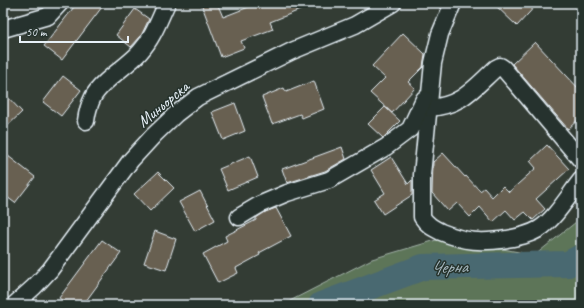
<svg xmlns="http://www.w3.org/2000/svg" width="584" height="308" viewBox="0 0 584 308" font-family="Caveat,sans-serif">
  <rect width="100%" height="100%" fill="#333c34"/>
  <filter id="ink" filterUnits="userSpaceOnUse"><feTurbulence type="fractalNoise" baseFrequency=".025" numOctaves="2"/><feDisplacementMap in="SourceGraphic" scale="8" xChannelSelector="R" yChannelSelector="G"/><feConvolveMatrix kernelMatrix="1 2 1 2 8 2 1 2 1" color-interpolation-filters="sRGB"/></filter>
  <g filter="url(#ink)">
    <polygon fill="#5d7458" stroke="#a2b2a8" points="581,218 581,305 282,305 372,259 443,238 535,255"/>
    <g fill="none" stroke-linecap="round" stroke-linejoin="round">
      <polyline stroke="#4a6971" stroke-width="26" points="321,305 423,267 568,264 581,257"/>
    </g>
    <g fill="#686051" stroke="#e8f1f8">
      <polygon points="77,3 105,3 62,60 44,46"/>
      <polygon points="201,3 217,3 223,17 259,3 315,4 270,22 273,29 241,41 244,48 221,57"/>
      <polygon points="493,3 538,3 517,26"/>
      <polygon points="135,9 149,19 141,36 131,47 116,35"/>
      <polygon points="403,33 425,54 423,67 408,82 415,88 392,113 370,93 385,78 372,66"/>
      <polygon points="535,42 581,91 581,117 568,129 512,64"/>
      <polygon points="63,76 81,90 61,116 43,102"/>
      <polygon points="314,81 324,109 302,118 300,114 272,124 262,97 284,88 286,92"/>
      <polygon points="3,92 22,112 3,130"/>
      <polygon points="235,103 245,131 223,140 212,112"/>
      <polygon points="385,107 400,121 383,138 368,124"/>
      <polygon points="547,145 569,169 536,199 545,209 533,220 525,212 515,220 506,210 493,222 480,207 470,217 457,203 448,211 432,193 433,162 443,153 465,177 466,176 480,191 484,188 492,197 503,186 509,192 536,168 530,161"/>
      <polygon points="342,147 346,159 325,171 287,183 282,169"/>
      <polygon points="3,152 35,177 15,203 3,194"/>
      <polygon points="250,156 258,177 228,190 219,169"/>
      <polygon points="391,157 408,184 412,180 412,195 383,214 374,200 385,193 371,170"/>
      <polygon points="158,172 174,188 150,211 134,194"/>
      <polygon points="200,191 215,220 195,231 179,202"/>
      <polygon points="276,208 291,236 259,253 260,255 236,268 238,273 218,283 203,254 227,241 225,236 256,220 256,218 265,212"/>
      <polygon points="155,231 176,239 166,270 144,263"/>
      <polygon points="102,240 121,253 83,305 69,305 59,298"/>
    </g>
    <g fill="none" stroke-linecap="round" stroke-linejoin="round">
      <defs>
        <g id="street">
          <path d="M453 3 440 34 433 63 422 175V217C427 225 433 228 441 232 466 242 481 243 507 239 518 237 529 235 539 229 555 219 569 195 581 180"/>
          <polyline points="3,29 48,16 60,3"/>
          <path d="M428 108C461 106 473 89 496 68L500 66 503 68 581 160"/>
          <path d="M86 121C87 113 89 105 93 97 101 81 128 66 140 52 153 38 159 20 167 3"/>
          <polyline points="239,217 261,204 287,193 329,180 386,147 410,129 424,99"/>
          <polyline points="14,305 34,287 50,270 131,160 154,135 176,114 198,97 292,51 355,25 393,3"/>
        </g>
      </defs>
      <use href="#street" stroke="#e8f1f8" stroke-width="19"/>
      <use href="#street" stroke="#26332d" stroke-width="16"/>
    </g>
  </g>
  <g text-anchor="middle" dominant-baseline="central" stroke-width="3" stroke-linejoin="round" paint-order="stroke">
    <g font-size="17" fill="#e8f1f8" stroke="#26332d">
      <text transform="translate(163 104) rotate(-40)">Миньорска</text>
    </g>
    <g font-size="18" font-style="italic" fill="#a9bbc2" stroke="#26332d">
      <text transform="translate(449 267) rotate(-2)">Черна</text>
    </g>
  </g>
  <rect width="584" height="308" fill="none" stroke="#26332d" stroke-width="16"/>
  <rect x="8" y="8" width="568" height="292" fill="none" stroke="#e8f1f8" stroke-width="1.5" filter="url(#ink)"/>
  <path d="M20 36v6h108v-6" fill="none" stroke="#e8f1f8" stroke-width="2"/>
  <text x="26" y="36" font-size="12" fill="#e8f1f8" stroke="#26332d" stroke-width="3" paint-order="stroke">50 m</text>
</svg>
